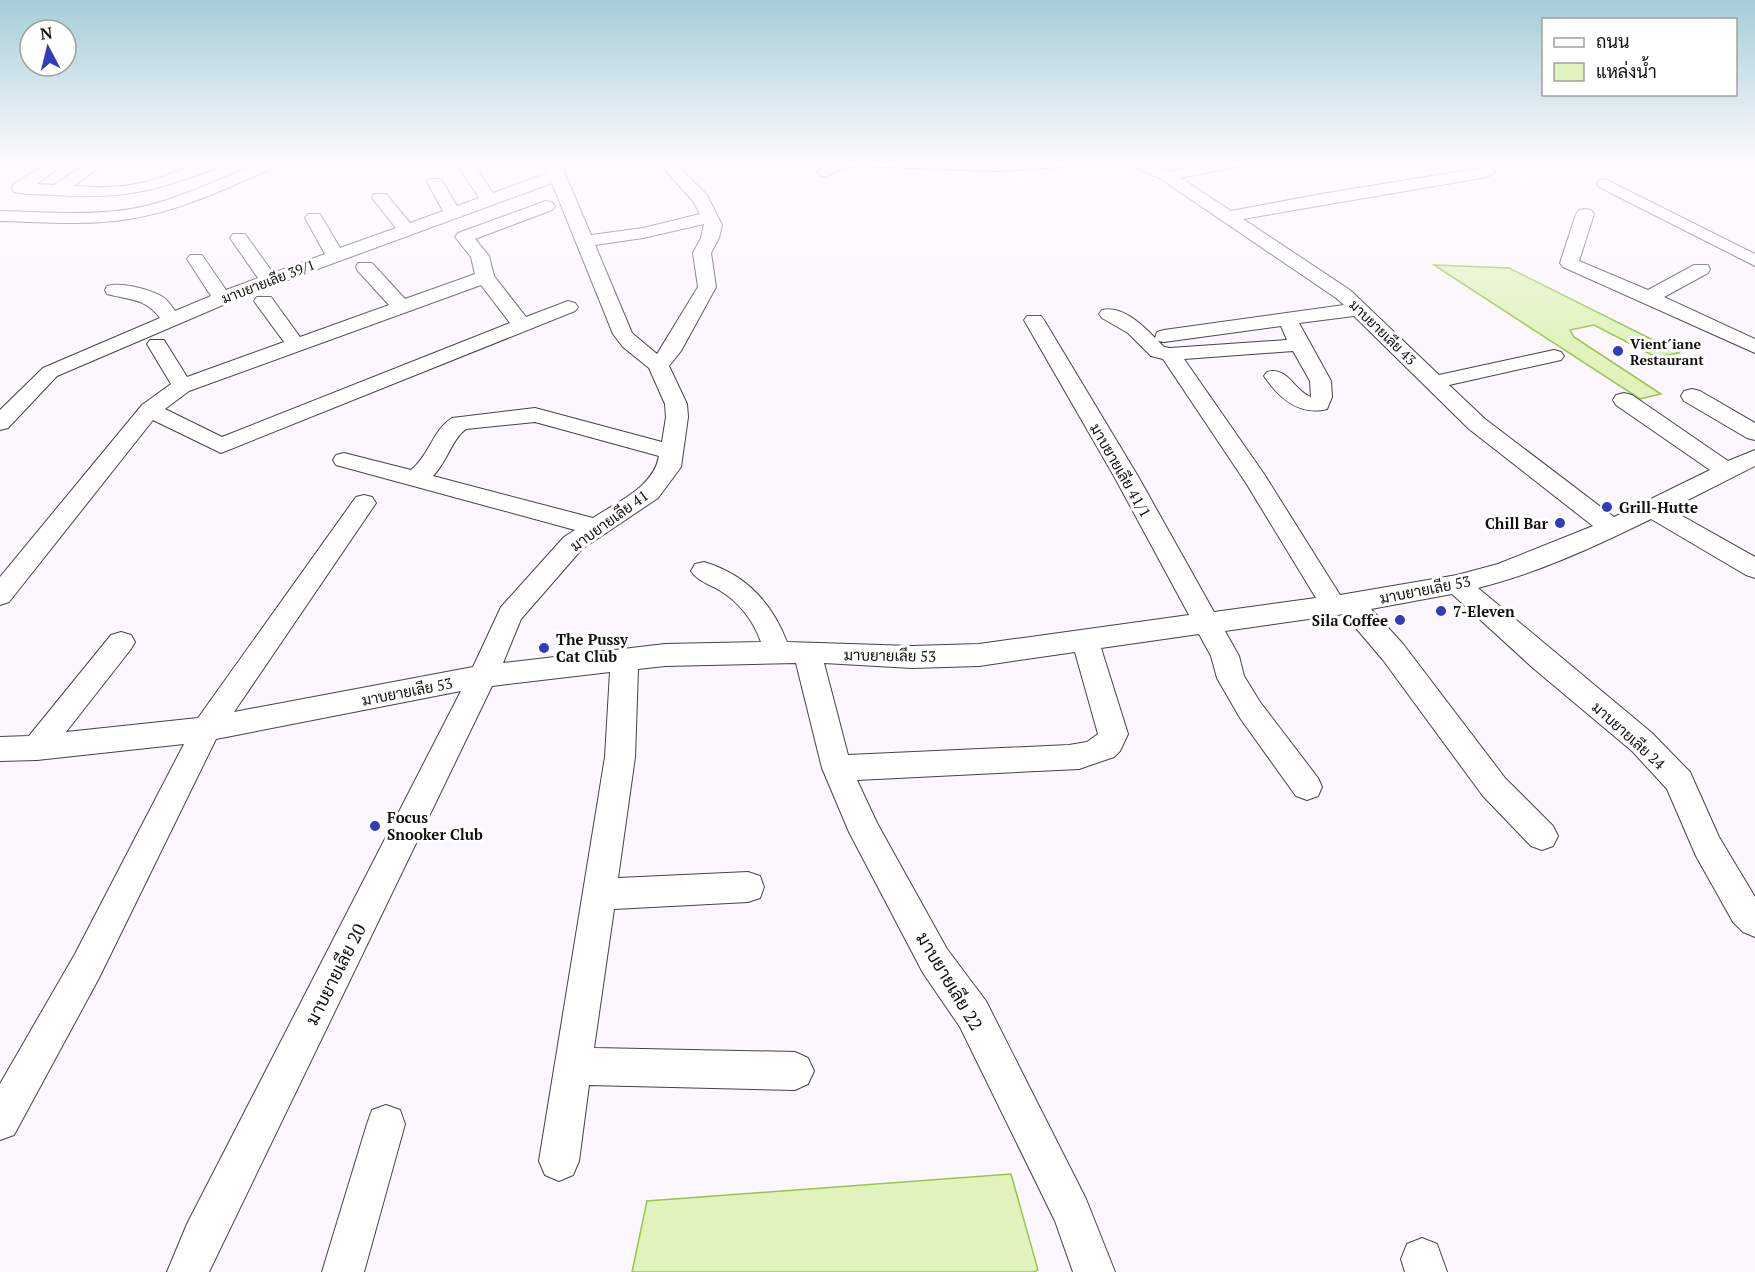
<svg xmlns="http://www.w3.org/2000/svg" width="1755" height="1272" viewBox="0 0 1755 1272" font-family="'PT Serif',Sarabun,serif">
  <rect width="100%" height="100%" fill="#fcf6fe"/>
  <g fill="#e1f3bd" stroke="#9ac648" stroke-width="1.5">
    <polygon points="1434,265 1509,268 1679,353 1656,357 1594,325 1570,330 1574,337 1661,394 1640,399"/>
    <polygon points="1011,1174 1038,1270 1034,1272 632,1272 647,1201"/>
  </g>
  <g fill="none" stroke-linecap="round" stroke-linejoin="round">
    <defs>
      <g id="minor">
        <path d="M49 162H67L37 184 54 185 88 162H106L74 186C99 188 125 188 149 181 175 174 199 159 226 162L224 165C158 190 127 200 56 195 42 194 27 195 14 192L12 188 14 184Z"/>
        <path d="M261 162H282L280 165C231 186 182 211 129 219 86 226 43 222 0 221V211C48 212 98 217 146 206 186 196 224 177 261 162Z"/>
        <path d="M456 162H472L493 193 548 173 544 162H560L591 235 643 228 700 214 693 201 658 162H674L707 195 722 225 719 238 711 253 716 287 681 351 669 366 687 404 688 417 681 467 658 498 582 549 521 619 503 663 665 644 761 642C753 620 739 602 719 590 709 584 697 581 691 571L695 564 704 562C745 574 772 603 787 642L912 646 979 644 1189 615 1115 478 1024 320 1027 316H1041L1044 320 1139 478 1214 612 1316 598 1246 483 1163 359 1151 356 1128 333 1102 318 1099 314 1102 310C1121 305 1143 325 1155 338L1157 332 1164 330 1344 305 1336 298 1161 179 1130 165 1128 162H1148L1169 171 1217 162H1247L1245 165 1181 178 1231 211 1321 194 1487 167 1493 169 1495 172 1487 177 1243 219 1350 290 1439 375 1554 350 1561 352 1564 356 1561 360 1449 385 1485 419 1614 517 1710 470 1616 405 1613 400 1616 395 1624 393 1632 395 1728 461 1755 450V466L1670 509 1755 557V578L1746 575 1651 519C1596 546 1538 573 1478 588L1652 733 1690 772 1719 837 1755 897V937L1743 932 1733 922 1696 856 1667 789 1632 751 1533 668 1452 594 1371 609 1403 644 1505 778 1553 826 1558 836 1553 846 1542 850 1531 846 1483 796 1383 660 1344 614 1225 631 1239 656 1244 676 1260 702 1318 778 1322 787 1318 796 1307 800 1296 796 1240 718 1217 678 1211 656 1199 634 1101 648 1128 734 1120 751 1114 757 1079 769 857 780 877 823 947 949 986 1001 1086 1199 1115 1272H1073L1055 1221 960 1027 923 973 849 832 822 768 796 663 665 666 638 669 635 757 618 878 748 872 760 876 764 887 760 898 748 902 614 909 594 1048 795 1052 808 1058 814 1071 808 1084 795 1090 589 1085 579 1161 573 1175 559 1181 545 1175 539 1161 605 757 610 672 492 686 209 1272H167L187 1224 461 691 216 739 99 978 14 1135 0 1140V1084L75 954 184 744 37 760 0 761V737L29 736 111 635 121 632 131 635 135 642 131 649 66 732 198 718 356 497 364 495 372 497 376 503 234 712 473 667 501 607 564 537 575 530 336 465 333 460 336 455 344 453 411 470C431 453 432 431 452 418L535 408 662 442 666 417 665 404 649 368 623 347 613 334 552 183 244 296 57 376 8 428 0 430V410L43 368 160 318C145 298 130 300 107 294L105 290 107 286C122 282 149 289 163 297 168 300 172 307 175 311L211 296 187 259 190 255H202L226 290 258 278 230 238 233 234H245L273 273 325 254 305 218 308 214H320L340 248 396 228 372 198 374 194H386L410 223 443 211 427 182 429 179H441L457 206 479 198ZM704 224 701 238 693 253 698 287 657 354 632 333 595 245 643 238ZM1354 316 1469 429 1593 526 1498 564 1457 575 1340 595 1264 474 1184 359 1293 351 1310 381 1311 397C1294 391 1288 366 1267 372L1264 376C1279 398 1299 416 1327 409L1332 397 1331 381 1299 323ZM1281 326 1287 340 1170 348 1164 347 1158 341 1164 342ZM535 422 659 456C654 487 617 502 593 518L433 476C447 462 452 439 466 429ZM1075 652 1098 734 1087 742 1069 745 848 755 824 663 912 668 979 666Z"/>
        <polygon points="831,162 1071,162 1063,167 995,171 858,166 842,168 826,177 820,175 818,172"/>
        <polygon points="1605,179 1755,254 1755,266 1599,187 1597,184 1599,181"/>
        <path d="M546 201 552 202 555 206 552 210 475 239 489 256 494 276 526 317 568 301 575 303 578 307 575 311 221 453 153 420 9 602 0 605V577L142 405 171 384 147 344 150 340H164L187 377 284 342 254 301 257 297H271L300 337 389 305 358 271 356 267 358 263H372L405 299 475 274 471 257 455 237 458 233ZM481 285 510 323 222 437 165 409 189 391Z"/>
        <polygon points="1585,209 1591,210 1594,214 1579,261 1648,290 1694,265 1708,265 1710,269 1708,273 1664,297 1755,339 1755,353 1563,267 1560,263 1576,214 1579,210"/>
        <polygon points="1692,389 1700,391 1755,423 1755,440 1747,438 1684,401 1681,396 1684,391"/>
        <polygon points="386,1105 400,1110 405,1124 364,1272 322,1272 367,1124 372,1110"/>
        <polygon points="1422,1238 1437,1244 1447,1272 1405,1272 1401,1259 1407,1244"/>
      </g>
    </defs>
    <use href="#minor" stroke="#444" stroke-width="2"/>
    <use href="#minor" fill="#fff" fill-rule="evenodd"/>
  </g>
  <linearGradient id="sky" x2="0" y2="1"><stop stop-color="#a5cdd7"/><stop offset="0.48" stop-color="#fefbff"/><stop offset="1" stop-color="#fefbff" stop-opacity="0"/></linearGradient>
  <rect width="1755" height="340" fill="url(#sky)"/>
  <g fill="#303cba" stroke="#fff" stroke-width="2">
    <circle cx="1618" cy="351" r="6"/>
    <circle cx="1607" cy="507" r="6"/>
    <circle cx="1560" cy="523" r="6"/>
    <circle cx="1441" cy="611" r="6"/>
    <circle cx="1400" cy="620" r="6"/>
    <circle cx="544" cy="648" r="6"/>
    <circle cx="375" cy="826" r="6"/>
  </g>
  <g text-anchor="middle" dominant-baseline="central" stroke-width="6" stroke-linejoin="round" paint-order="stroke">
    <g font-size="14" fill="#111" stroke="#fff">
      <text transform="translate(268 281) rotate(-21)">มาบยายเลีย 39/1</text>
      <text transform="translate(1383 332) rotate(44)">มาบยายเลีย 43</text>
    </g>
    <g font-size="14" font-weight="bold" fill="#111" stroke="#fff" text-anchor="start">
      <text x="1630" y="343">Vient´iane<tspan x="1630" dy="16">Restaurant</tspan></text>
    </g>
    <g font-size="15" fill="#111" stroke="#fff">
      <text transform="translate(1121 470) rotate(60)">มาบยายเลีย 41/1</text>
      <text transform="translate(609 520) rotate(-36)">มาบยายเลีย 41</text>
      <text transform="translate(1425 589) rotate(-11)">มาบยายเลีย 53</text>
      <text transform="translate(890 655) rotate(1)">มาบยายเลีย 53</text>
      <text transform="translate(407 691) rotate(-11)">มาบยายเลีย 53</text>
      <text transform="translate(1629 735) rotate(42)">มาบยายเลีย 24</text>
    </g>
    <g font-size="15" font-weight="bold" fill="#111" stroke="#fff" text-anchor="start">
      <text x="1619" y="507">Grill-Hutte</text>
      <text x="1548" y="523" text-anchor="end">Chill Bar</text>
      <text x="1453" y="611">7-Eleven</text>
      <text x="1388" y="620" text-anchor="end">Sila Coffee</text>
      <text x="556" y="639">The Pussy<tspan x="556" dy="17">Cat Club</tspan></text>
      <text x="387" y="817">Focus<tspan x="387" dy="17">Snooker Club</tspan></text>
    </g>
    <g font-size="18" fill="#111" stroke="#fff">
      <text transform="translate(335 974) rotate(-63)">มาบยายเลีย 20</text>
      <text transform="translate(950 981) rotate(59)">มาบยายเลีย 22</text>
    </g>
  </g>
  <rect x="1542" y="18" width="195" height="78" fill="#ffffff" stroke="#a0a0a0" stroke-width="1.5"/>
  <rect x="1554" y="38" width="30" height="9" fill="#ffffff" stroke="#a0a0a0" stroke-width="1.5"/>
  <text x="1596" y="48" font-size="18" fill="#111111">ถนน</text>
  <rect x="1554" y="63" width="30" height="18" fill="#e1f3bd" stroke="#a0a0a0" stroke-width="1.5"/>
  <text x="1596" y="78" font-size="18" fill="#111111">แหล่งน้ำ</text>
  <g transform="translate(48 48) rotate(353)"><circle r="28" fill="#ffffff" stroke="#a0a0a0" stroke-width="1.5"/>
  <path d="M0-4.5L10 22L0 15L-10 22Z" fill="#303cba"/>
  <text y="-9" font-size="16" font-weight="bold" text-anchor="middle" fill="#111111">N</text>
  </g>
</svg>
